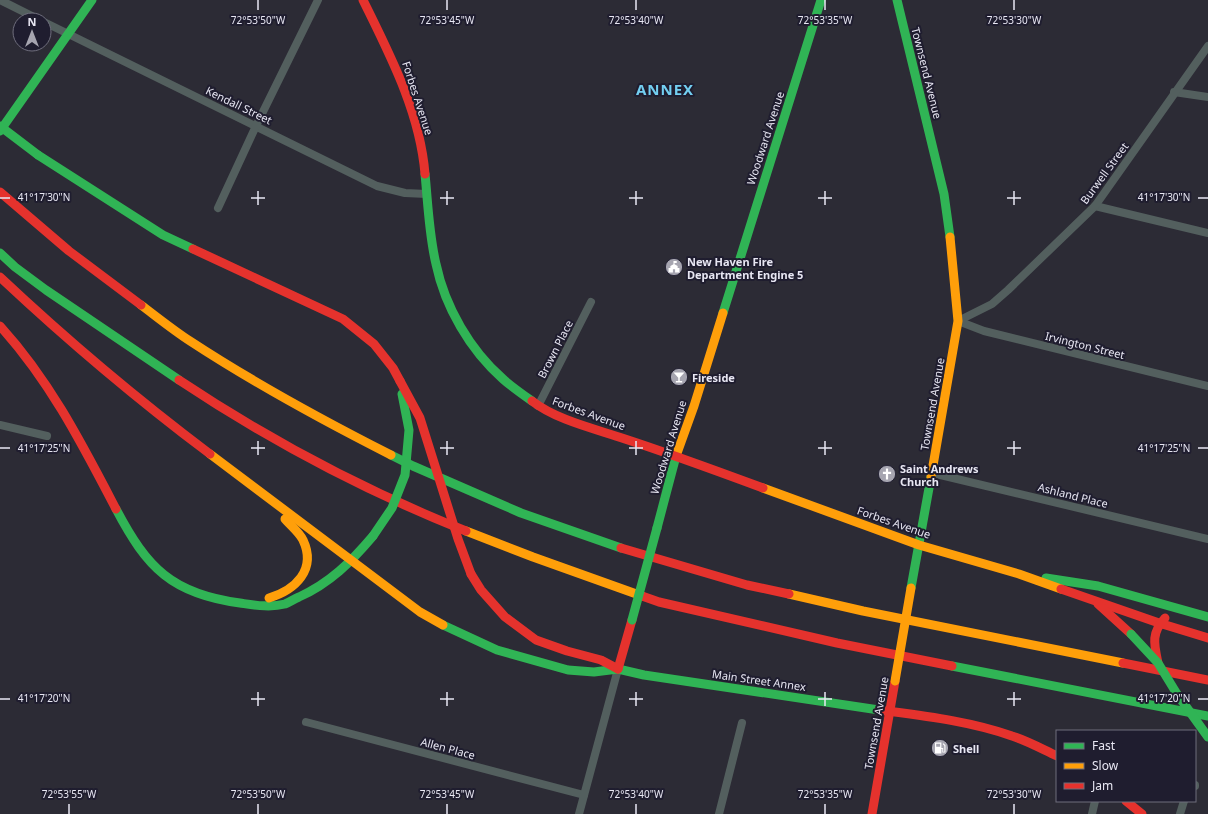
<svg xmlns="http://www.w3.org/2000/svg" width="1208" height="814" viewBox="0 0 1208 814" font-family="'Noto Sans',sans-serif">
  <rect width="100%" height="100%" fill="#2c2b35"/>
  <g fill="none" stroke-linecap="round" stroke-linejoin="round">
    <g stroke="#535f5e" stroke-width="8">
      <polyline points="0,0 40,20"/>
      <polyline points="44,22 377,186 405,193 427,194"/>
      <polyline points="1174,92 1208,97"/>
      <polyline points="1095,206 1208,233"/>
      <polyline points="218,208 256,126 318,0"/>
      <polyline points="958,321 992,304 1008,290 1095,206 1208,46"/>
      <polyline points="958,321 984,331 1208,386"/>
      <polyline points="538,406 591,302"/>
      <polyline points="0,425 47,436"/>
      <polyline points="932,473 1208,539"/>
      <polyline points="306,722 584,795"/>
      <polyline points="1195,786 1195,785"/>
      <polyline points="579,814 618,669"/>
      <polyline points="719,814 742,723"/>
      <polyline points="1092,814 1095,801"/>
      <polyline points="1180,814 1184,801"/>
    </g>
    <g stroke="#30b455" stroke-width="9">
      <polyline points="897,0 944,194 950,237"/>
      <polyline points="0,131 92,0"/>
      <polyline points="38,155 163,235 193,249"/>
      <path d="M425 174C428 204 429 235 436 264 445 307 470 350 503 379 512 387 522 394 532 401"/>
      <polyline points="0,253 15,267 46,290 179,380"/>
      <polyline points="723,313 821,0"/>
      <polyline points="391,455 413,466 521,513 621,548"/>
      <path d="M116 509C147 568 172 594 240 603 254 605 270 608 285 604 290 602 294 599 299 597 330 583 351 562 373 536"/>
      <polyline points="657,528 676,456"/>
      <polyline points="1046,578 1098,586 1208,617"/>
      <polyline points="911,588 931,477"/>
      <polyline points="443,625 497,650 568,670 594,672 618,669"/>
      <polyline points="952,666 1208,716"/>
      <polyline points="618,669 644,675 879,710"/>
    </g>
    <g stroke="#ff9f0a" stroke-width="9">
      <path d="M141 305C157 317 173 330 190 341 254 383 322 420 391 455"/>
      <polyline points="210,454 420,612 443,625"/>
      <polyline points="676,456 694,406 723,313"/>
      <polyline points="931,477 958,321 950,237"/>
      <polyline points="763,488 919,545 1019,574 1061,589"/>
      <polyline points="466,531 533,557 642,596"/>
      <polyline points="789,594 863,611 1123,663"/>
      <path d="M269 598C295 590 317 570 303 540 299 532 291 526 285 519"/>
    </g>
    <g stroke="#e5322d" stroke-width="9">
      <path d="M363 0C390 55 420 112 425 174"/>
      <polyline points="0,192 69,251 141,305"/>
      <polyline points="193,249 343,319 374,344 393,368 400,381"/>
      <path d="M0 277C67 340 137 399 210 454"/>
      <path d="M0 326C50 381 82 444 116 509"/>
      <path d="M179 380C269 440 365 491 466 531"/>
      <path d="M532 401C556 420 596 429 625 439 671 454 717 471 763 488"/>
      <polyline points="621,548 747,585 789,594"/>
      <polyline points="471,574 481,590 505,617 536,640 567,651 601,660 618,669"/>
      <polyline points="1061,589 1159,623 1208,638"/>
      <polyline points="642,596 659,602 837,643 952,666"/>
      <polyline points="1098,604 1131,634"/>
      <polyline points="1123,663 1208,680"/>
      <path d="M1158 663C1154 644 1151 633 1165 618"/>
      <polyline points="618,669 632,620"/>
      <path d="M879 710C924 716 969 721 1012 736 1028 741 1042 749 1057 756"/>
      <polyline points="1126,801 1142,814"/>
      <polyline points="872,814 895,681"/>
    </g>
    <g stroke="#30b455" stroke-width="9">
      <polyline points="0,126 38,155"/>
      <polyline points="373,536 392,508 405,475 409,430 402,394"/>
      <polyline points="632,620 657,528"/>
      <polyline points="1131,634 1158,663 1177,694 1208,737"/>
    </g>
    <polyline stroke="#ff9f0a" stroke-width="9" points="895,681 911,588"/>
    <polyline stroke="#e5322d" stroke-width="9" points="400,381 420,418 458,539 471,574"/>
  </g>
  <path fill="none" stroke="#e8e7f3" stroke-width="1.5" d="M258 0V10M447 0V10M636 0V10M825 0V10M1014 0V10M258 191V205M447 191V205M636 191V205M825 191V205M1014 191V205M0 198H10M251 198H265M440 198H454M629 198H643M818 198H832M1007 198H1021M1198 198H1208M258 441V455M447 441V455M636 441V455M825 441V455M1014 441V455M0 448H10M251 448H265M440 448H454M629 448H643M818 448H832M1007 448H1021M1198 448H1208M258 692V706M447 692V706M636 692V706M825 692V706M1014 692V706M0 699H10M251 699H265M440 699H454M629 699H643M818 699H832M1007 699H1021M1198 699H1208M69 804V814M258 804V814M447 804V814M636 804V814M825 804V814M1014 804V814"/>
  <defs>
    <symbol id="civic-disc" viewBox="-11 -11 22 22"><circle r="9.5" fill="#a6a5b0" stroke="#1f1d2f"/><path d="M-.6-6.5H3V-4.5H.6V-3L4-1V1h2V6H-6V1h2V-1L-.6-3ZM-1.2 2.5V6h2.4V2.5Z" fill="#fff"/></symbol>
    <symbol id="bar-disc" viewBox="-11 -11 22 22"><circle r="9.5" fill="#a6a5b0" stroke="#1f1d2f"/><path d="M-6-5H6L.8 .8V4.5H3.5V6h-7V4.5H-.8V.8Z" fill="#fff"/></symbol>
    <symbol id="church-disc" viewBox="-11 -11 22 22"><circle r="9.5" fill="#a6a5b0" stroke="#1f1d2f"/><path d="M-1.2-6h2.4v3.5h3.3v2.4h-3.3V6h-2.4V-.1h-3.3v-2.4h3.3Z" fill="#fff"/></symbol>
    <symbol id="fuel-disc" viewBox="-11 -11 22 22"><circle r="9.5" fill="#a6a5b0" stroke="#1f1d2f"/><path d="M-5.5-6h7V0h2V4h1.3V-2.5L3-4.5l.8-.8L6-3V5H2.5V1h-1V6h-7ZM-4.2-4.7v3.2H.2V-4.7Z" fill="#fff"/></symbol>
  </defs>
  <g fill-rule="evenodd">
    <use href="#civic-disc" x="664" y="257" width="20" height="20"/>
    <use href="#bar-disc" x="669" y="367" width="20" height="20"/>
    <use href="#church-disc" x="877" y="464" width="20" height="20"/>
    <use href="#fuel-disc" x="930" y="738" width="20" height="20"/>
  </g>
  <g text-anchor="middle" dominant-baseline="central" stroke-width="4" stroke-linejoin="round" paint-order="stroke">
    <g font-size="11" fill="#e8e7f3" stroke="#1f1d2f">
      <text transform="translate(927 73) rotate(76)">Townsend Avenue</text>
      <text transform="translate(418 98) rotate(72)">Forbes Avenue</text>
      <text transform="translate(239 105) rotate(26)">Kendall Street</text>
      <text transform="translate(765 138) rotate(-72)">Woodward Avenue</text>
      <text transform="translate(1104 173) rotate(-54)">Burwell Street</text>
      <text transform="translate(1085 345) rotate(14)">Irvington Street</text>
      <text transform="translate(555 349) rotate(-63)">Brown Place</text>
      <text transform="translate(932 404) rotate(-80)">Townsend Avenue</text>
      <text transform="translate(589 413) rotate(20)">Forbes Avenue</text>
      <text transform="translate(668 447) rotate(-73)">Woodward Avenue</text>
      <text transform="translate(1073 495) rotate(14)">Ashland Place</text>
      <text transform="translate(894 522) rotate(19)">Forbes Avenue</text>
      <text transform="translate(759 680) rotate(8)">Main Street Annex</text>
      <text transform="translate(876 723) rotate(-80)">Townsend Avenue</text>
      <text transform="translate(448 748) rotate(15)">Allen Place</text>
    </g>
    <g font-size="11" font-weight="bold" fill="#e8e7f3" stroke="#1f1d2f" text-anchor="start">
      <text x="687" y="261">New Haven Fire<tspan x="687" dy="13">Department Engine 5</tspan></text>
      <text x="692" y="377">Fireside</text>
      <text x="900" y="468">Saint Andrews<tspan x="900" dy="13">Church</tspan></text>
      <text x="953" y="748">Shell</text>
    </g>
    <g font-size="15" font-weight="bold" letter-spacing="1" fill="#73cff1" stroke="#1f1d2f">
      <text x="665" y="89">ANNEX</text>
    </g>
  </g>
  <g font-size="10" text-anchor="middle" fill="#e8e7f3" stroke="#1f1d2f" stroke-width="4" stroke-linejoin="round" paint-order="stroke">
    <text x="258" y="24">72°53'50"W</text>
    <text x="447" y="24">72°53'45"W</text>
    <text x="636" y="24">72°53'40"W</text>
    <text x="825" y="24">72°53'35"W</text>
    <text x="1014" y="24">72°53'30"W</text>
    <text x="44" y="201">41°17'30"N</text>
    <text x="1164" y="201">41°17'30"N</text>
    <text x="44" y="452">41°17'25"N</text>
    <text x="1164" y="452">41°17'25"N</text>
    <text x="44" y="702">41°17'20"N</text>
    <text x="1164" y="702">41°17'20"N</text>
    <text x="69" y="798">72°53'55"W</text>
    <text x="258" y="798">72°53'50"W</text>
    <text x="447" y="798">72°53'45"W</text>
    <text x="636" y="798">72°53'40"W</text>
    <text x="825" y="798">72°53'35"W</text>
    <text x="1014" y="798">72°53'30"W</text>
  </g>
  <rect x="1056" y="730" width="140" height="72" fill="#1f1d2f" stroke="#6f6e7d"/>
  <rect x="1064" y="743" width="20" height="6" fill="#30b455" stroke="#6f6e7d"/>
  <text x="1092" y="750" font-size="12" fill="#e8e7f3">Fast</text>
  <rect x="1064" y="763" width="20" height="6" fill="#ff9f0a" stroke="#6f6e7d"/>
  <text x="1092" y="770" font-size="12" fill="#e8e7f3">Slow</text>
  <rect x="1064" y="783" width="20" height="6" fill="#e5322d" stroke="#6f6e7d"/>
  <text x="1092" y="790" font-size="12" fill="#e8e7f3">Jam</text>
  <g transform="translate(32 32)"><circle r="19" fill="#1f1d2f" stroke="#6f6e7d"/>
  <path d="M0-3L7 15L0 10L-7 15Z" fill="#a6a5b0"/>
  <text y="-6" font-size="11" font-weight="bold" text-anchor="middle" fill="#e8e7f3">N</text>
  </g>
</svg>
